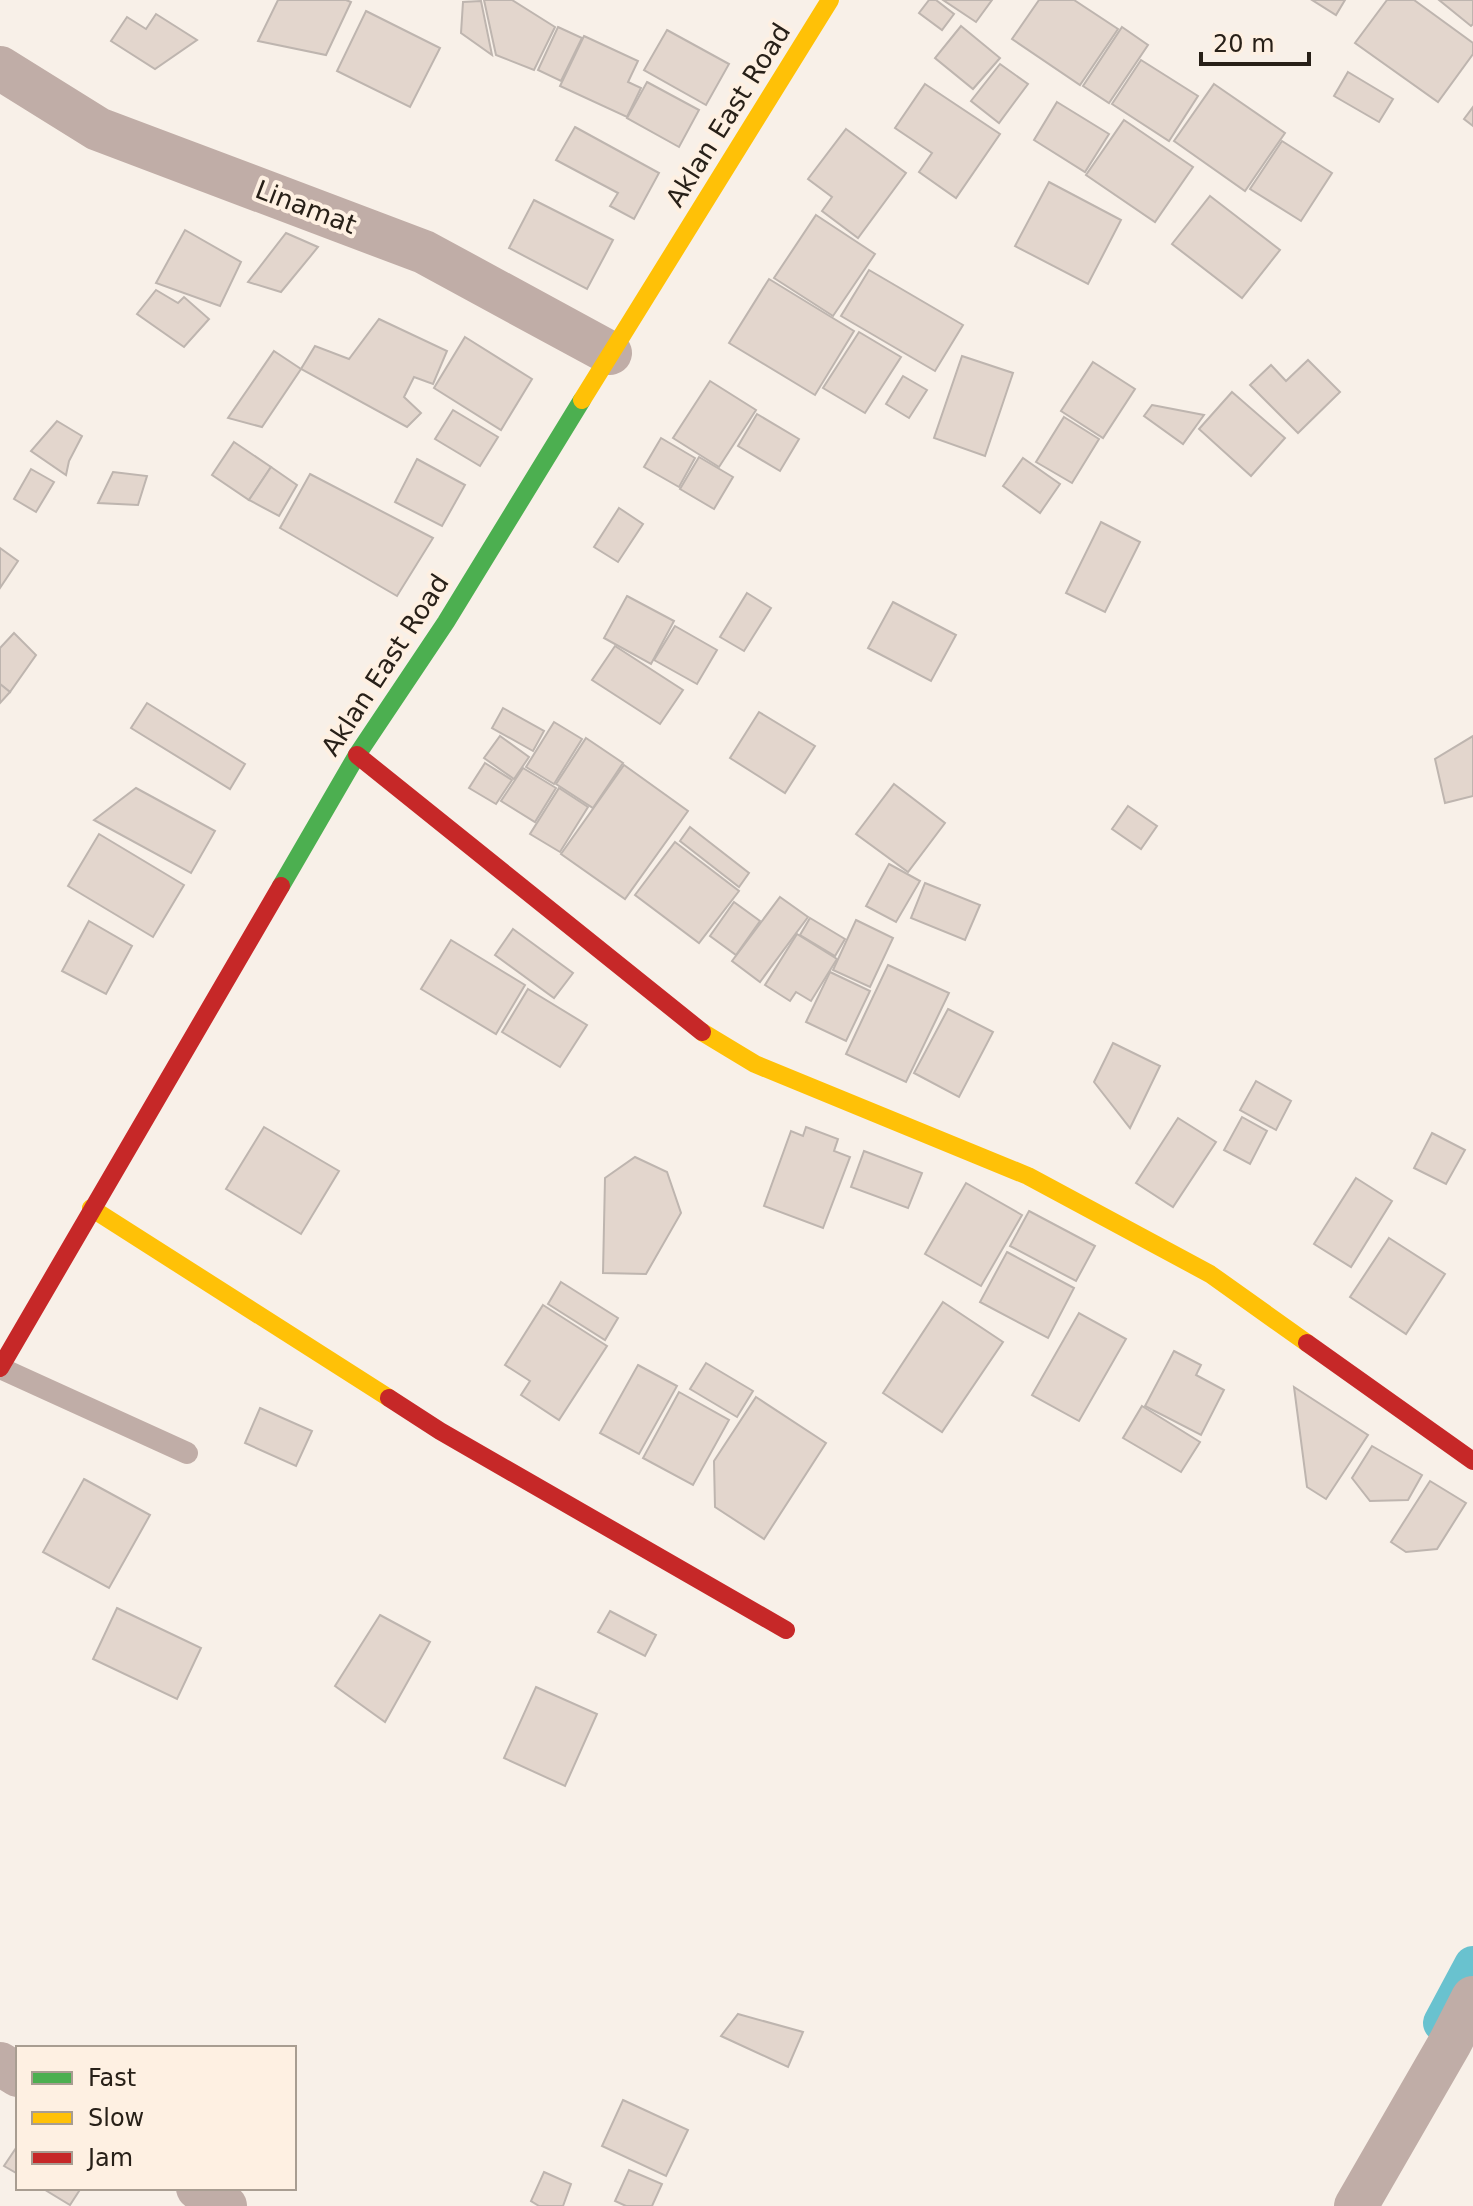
<svg xmlns="http://www.w3.org/2000/svg" width="1473" height="2206" viewBox="0 0 1473 2206" font-family="'DejaVu Sans',sans-serif">
  <rect width="100%" height="100%" fill="#f8f0e8"/>
  <g fill="none" stroke-linecap="round" stroke-linejoin="round">
    <polyline stroke="#69c2cf" stroke-width="38" points="1442,2023 1473,1965"/>
  </g>
  <g fill="#e3d6cd" stroke="#beb5af" stroke-width="2">
    <polygon points="278,0 346,0 351,2 326,55 258,41"/>
    <polygon points="484,0 512,0 555,27 534,70 496,55"/>
    <polygon points="929,0 936,0 954,14 942,30 919,13"/>
    <polygon points="943,0 992,0 976,22"/>
    <polygon points="1039,0 1074,0 1118,29 1080,85 1012,39"/>
    <polygon points="1312,0 1345,0 1336,15"/>
    <polygon points="1387,0 1414,0 1473,43 1473,54 1438,102 1355,43"/>
    <polygon points="1439,0 1473,0 1473,24 1471,26"/>
    <polygon points="481,1 492,55 461,33 463,2"/>
    <polygon points="366,11 440,48 410,107 337,71"/>
    <polygon points="156,14 197,40 155,69 111,41 127,17 146,29"/>
    <polygon points="961,26 1000,58 973,89 935,58"/>
    <polygon points="558,27 582,38 561,81 538,70"/>
    <polygon points="1122,27 1148,45 1109,103 1083,86"/>
    <polygon points="667,30 729,64 706,105 644,70"/>
    <polygon points="584,36 638,61 628,82 641,88 627,117 560,86"/>
    <polygon points="1141,60 1198,96 1169,141 1112,104"/>
    <polygon points="1000,64 1028,84 999,123 971,101"/>
    <polygon points="1348,72 1393,99 1379,122 1334,96"/>
    <polygon points="647,82 699,110 679,147 627,118"/>
    <polygon points="925,84 1000,134 956,198 919,172 932,153 895,128"/>
    <polygon points="1214,84 1285,133 1245,191 1174,141"/>
    <polygon points="1057,102 1109,134 1085,172 1034,140"/>
    <polygon points="1473,107 1473,126 1464,119"/>
    <polygon points="1124,120 1193,167 1155,222 1086,175"/>
    <polygon points="575,127 659,173 634,219 610,206 618,193 556,160"/>
    <polygon points="846,129 906,173 858,238 822,211 832,197 808,179"/>
    <polygon points="1282,141 1332,173 1301,221 1250,189"/>
    <polygon points="1049,182 1121,220 1088,284 1015,246"/>
    <polygon points="1210,196 1280,250 1242,298 1172,244"/>
    <polygon points="534,200 613,240 587,289 509,248"/>
    <polygon points="816,215 875,254 833,316 774,278"/>
    <polygon points="185,230 241,262 220,306 156,283"/>
    <polygon points="286,233 318,247 281,292 248,282"/>
    <polygon points="869,270 963,325 935,371 841,316"/>
    <polygon points="769,279 854,331 815,395 729,343"/>
    <polygon points="156,290 178,303 184,297 209,319 184,347 137,314"/>
    <polygon points="379,319 447,351 433,384 414,377 404,397 421,413 407,427 301,369 315,346 349,359"/>
    <polygon points="859,332 901,357 865,413 823,388"/>
    <polygon points="465,337 532,379 501,430 434,388"/>
    <polygon points="274,351 301,369 262,427 228,418"/>
    <polygon points="962,356 1013,373 985,456 934,438"/>
    <polygon points="1308,360 1340,392 1298,433 1250,385 1271,365 1286,381"/>
    <polygon points="1093,362 1135,389 1103,438 1061,411"/>
    <polygon points="903,376 927,390 909,418 886,404"/>
    <polygon points="710,381 756,410 719,467 673,438"/>
    <polygon points="1232,392 1285,438 1251,476 1199,429"/>
    <polygon points="1152,405 1204,415 1183,444 1144,416"/>
    <polygon points="453,410 498,437 480,466 435,439"/>
    <polygon points="757,414 799,439 780,471 738,446"/>
    <polygon points="1064,417 1099,439 1072,483 1036,462"/>
    <polygon points="57,421 82,436 69,461 66,475 31,451"/>
    <polygon points="661,438 695,458 679,487 644,467"/>
    <polygon points="234,442 271,467 249,500 212,475"/>
    <polygon points="699,457 733,477 714,509 680,489"/>
    <polygon points="1023,458 1060,484 1040,513 1003,486"/>
    <polygon points="417,459 465,485 442,526 395,502"/>
    <polygon points="271,467 297,485 279,516 249,500"/>
    <polygon points="31,469 54,482 36,512 14,499"/>
    <polygon points="113,472 147,476 138,505 98,503"/>
    <polygon points="310,474 433,538 397,596 280,528"/>
    <polygon points="619,508 643,524 618,562 594,547"/>
    <polygon points="1101,522 1140,542 1105,612 1066,593"/>
    <polygon points="0,548 18,561 0,588"/>
    <polygon points="747,593 771,608 744,651 720,637"/>
    <polygon points="627,596 674,621 651,664 604,638"/>
    <polygon points="893,602 956,635 931,681 868,648"/>
    <polygon points="675,626 717,650 697,684 654,660"/>
    <polygon points="14,633 36,655 10,692 0,684 0,648"/>
    <polygon points="615,646 683,690 660,724 592,680"/>
    <polygon points="0,684 10,692 0,703"/>
    <polygon points="147,703 245,764 230,789 131,728"/>
    <polygon points="503,708 544,731 533,751 492,728"/>
    <polygon points="759,712 815,746 785,793 730,758"/>
    <polygon points="554,722 582,739 554,784 526,767"/>
    <polygon points="500,736 529,757 514,779 484,758"/>
    <polygon points="1473,736 1473,796 1445,803 1435,759"/>
    <polygon points="586,738 623,763 593,808 556,784"/>
    <polygon points="485,763 512,780 496,804 469,788"/>
    <polygon points="624,765 688,811 625,899 561,854"/>
    <polygon points="523,768 556,788 535,822 501,801"/>
    <polygon points="894,784 945,823 908,872 856,834"/>
    <polygon points="136,788 215,831 191,873 94,820"/>
    <polygon points="559,788 588,807 560,852 530,834"/>
    <polygon points="1128,806 1157,826 1141,849 1112,829"/>
    <polygon points="690,827 749,873 739,887 680,841"/>
    <polygon points="99,834 184,885 153,937 68,886"/>
    <polygon points="675,842 739,891 699,943 635,895"/>
    <polygon points="889,864 920,881 896,922 866,906"/>
    <polygon points="925,883 980,905 965,940 911,918"/>
    <polygon points="780,897 808,917 760,982 732,961"/>
    <polygon points="734,902 760,921 736,955 710,936"/>
    <polygon points="810,918 845,939 835,956 800,935"/>
    <polygon points="856,920 893,938 870,987 833,970"/>
    <polygon points="89,921 132,946 106,994 62,971"/>
    <polygon points="513,929 573,973 554,998 495,955"/>
    <polygon points="797,934 837,959 811,1001 796,992 790,1001 765,985"/>
    <polygon points="451,940 525,985 496,1034 421,989"/>
    <polygon points="888,965 949,993 906,1082 846,1054"/>
    <polygon points="830,972 870,991 846,1041 806,1022"/>
    <polygon points="528,989 587,1025 560,1067 502,1032"/>
    <polygon points="948,1009 993,1032 959,1097 914,1073"/>
    <polygon points="1113,1043 1160,1066 1130,1128 1094,1082"/>
    <polygon points="1256,1081 1291,1101 1276,1130 1240,1110"/>
    <polygon points="1242,1117 1267,1131 1250,1164 1224,1150"/>
    <polygon points="1178,1118 1216,1142 1173,1207 1136,1183"/>
    <polygon points="264,1127 339,1171 301,1234 226,1189"/>
    <polygon points="806,1127 838,1139 834,1151 850,1157 823,1228 764,1206 791,1131 803,1136"/>
    <polygon points="1432,1133 1465,1150 1446,1184 1414,1168"/>
    <polygon points="864,1151 922,1173 908,1208 851,1187"/>
    <polygon points="635,1157 667,1172 681,1213 646,1274 603,1273 605,1178"/>
    <polygon points="1356,1178 1392,1201 1351,1267 1314,1244"/>
    <polygon points="966,1183 1022,1215 981,1286 925,1254"/>
    <polygon points="1029,1211 1095,1246 1076,1281 1010,1246"/>
    <polygon points="1389,1238 1445,1274 1406,1334 1350,1297"/>
    <polygon points="1007,1252 1074,1288 1048,1338 980,1302"/>
    <polygon points="561,1282 618,1318 605,1340 548,1304"/>
    <polygon points="943,1302 1003,1342 942,1432 883,1393"/>
    <polygon points="543,1305 607,1346 559,1420 521,1395 530,1381 505,1365"/>
    <polygon points="1079,1313 1126,1339 1079,1421 1032,1395"/>
    <polygon points="1174,1351 1201,1365 1196,1375 1224,1390 1201,1435 1145,1406"/>
    <polygon points="706,1363 753,1391 737,1417 690,1389"/>
    <polygon points="638,1365 677,1386 639,1454 600,1433"/>
    <polygon points="1294,1387 1368,1435 1326,1499 1307,1487"/>
    <polygon points="679,1392 729,1420 693,1485 643,1458"/>
    <polygon points="756,1397 826,1443 764,1539 715,1507 714,1461"/>
    <polygon points="1142,1406 1200,1442 1181,1472 1123,1438"/>
    <polygon points="260,1408 312,1431 296,1466 245,1443"/>
    <polygon points="1372,1446 1422,1475 1408,1500 1370,1501 1352,1478"/>
    <polygon points="84,1479 150,1515 109,1588 43,1552"/>
    <polygon points="1430,1481 1466,1503 1437,1549 1406,1552 1391,1542"/>
    <polygon points="117,1608 201,1648 177,1699 93,1659"/>
    <polygon points="610,1611 656,1635 645,1656 598,1632"/>
    <polygon points="380,1615 430,1642 385,1722 335,1686"/>
    <polygon points="536,1687 597,1714 565,1786 504,1758"/>
    <polygon points="738,2014 803,2032 788,2067 721,2036"/>
    <polygon points="623,2100 688,2130 666,2176 602,2146"/>
    <polygon points="18,2145 18,2174 4,2166"/>
    <polygon points="629,2170 662,2184 652,2206 626,2206 615,2201"/>
    <polygon points="544,2172 571,2184 563,2206 539,2206 531,2201"/>
    <polygon points="42,2188 81,2188 70,2205"/>
  </g>
  <g fill="none" stroke-linecap="round" stroke-linejoin="round">
    <polyline stroke="#c0ada7" stroke-width="22" points="0,1368 187,1453"/>
    <g stroke="#c0ada7" stroke-width="44">
      <polyline points="0,68 98,129 424,252 610,353"/>
      <polyline points="0,2064 18,2075"/>
      <polyline points="198,2188 225,2206"/>
      <polyline points="1356,2206 1450,2043 1473,1998"/>
    </g>
    <polyline stroke="#4caf50" stroke-width="18" points="281,886 357,755 446,622 582,400"/>
    <g stroke="#ffc107" stroke-width="18">
      <polyline points="582,400 830,0"/>
      <polyline points="702,1032 755,1064 1028,1176 1210,1274 1307,1343"/>
      <polyline points="91,1208 389,1398"/>
    </g>
    <g stroke="#c62828" stroke-width="18">
      <polyline points="357,755 702,1032"/>
      <polyline points="1307,1343 1473,1461"/>
      <polyline points="0,1368 281,886"/>
      <polyline points="389,1398 440,1431 786,1630"/>
    </g>
  </g>
  <g text-anchor="middle" dominant-baseline="central" stroke-width="8" stroke-linejoin="round" paint-order="stroke">
    <g font-size="26" fill="#282018" stroke="#fef0e2">
      <text transform="translate(728 115) rotate(-58)">Aklan East Road</text>
      <text transform="translate(306 207) rotate(21)">Linamat</text>
      <text transform="translate(385 665) rotate(-57)">Aklan East Road</text>
    </g>
  </g>
  <rect x="16" y="2046" width="280" height="144" fill="#fef0e2" stroke="#a89d91" stroke-width="2"/>
  <rect x="32" y="2072" width="40" height="12" fill="#4caf50" stroke="#a89d91" stroke-width="2"/>
  <text x="88" y="2086" font-size="24" fill="#282018">Fast</text>
  <rect x="32" y="2112" width="40" height="12" fill="#ffc107" stroke="#a89d91" stroke-width="2"/>
  <text x="88" y="2126" font-size="24" fill="#282018">Slow</text>
  <rect x="32" y="2152" width="40" height="12" fill="#c62828" stroke="#a89d91" stroke-width="2"/>
  <text x="88" y="2166" font-size="24" fill="#282018">Jam</text>
  <path d="M1201 52v12h108v-12" fill="none" stroke="#282018" stroke-width="4"/>
  <text x="1213" y="52" font-size="24" fill="#282018" stroke="#fef0e2" stroke-width="6" paint-order="stroke">20 m</text>
</svg>
